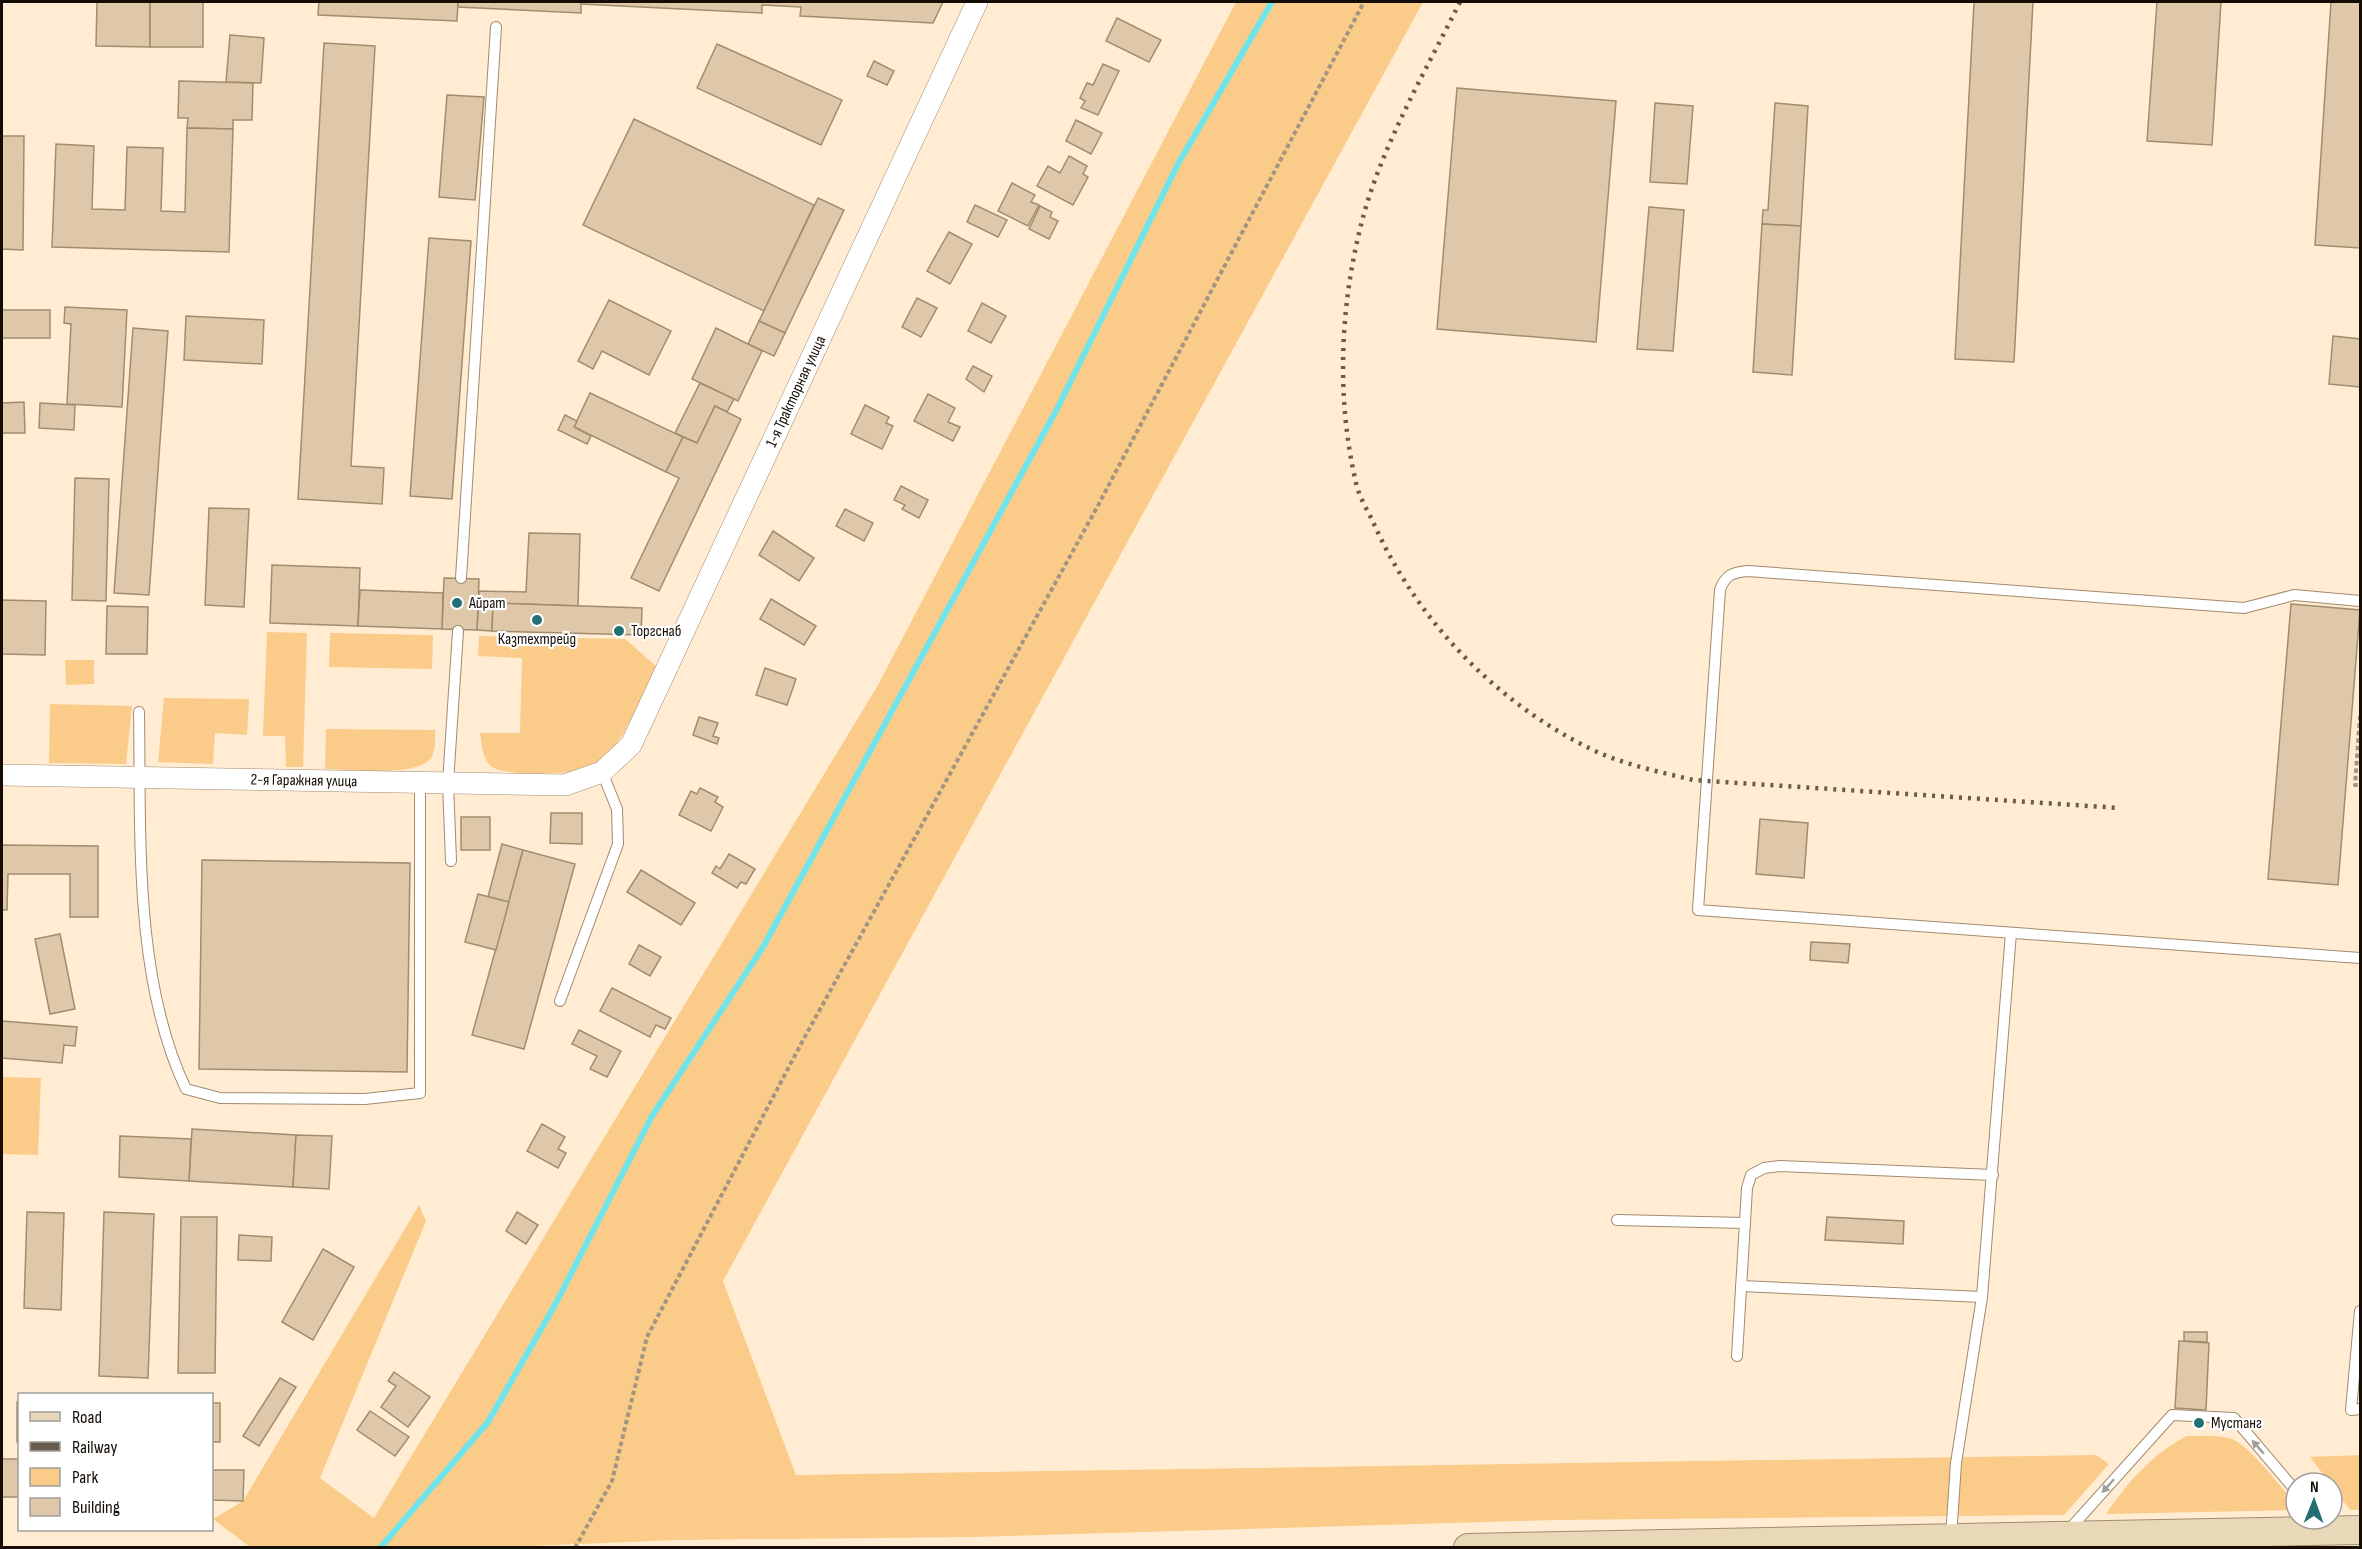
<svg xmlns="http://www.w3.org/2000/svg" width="2362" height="1549" viewBox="0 0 2362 1549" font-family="'Sofia Sans Condensed',sans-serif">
  <rect width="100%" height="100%" fill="#ffecd3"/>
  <g fill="#fbcc89">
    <polygon points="1236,2 1423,2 723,1281 796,1475 2096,1455 2109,1464 2064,1515 1555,1520 973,1537 676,1540 482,1548 250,1547 213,1519 243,1501 419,1205 426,1221 320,1478 374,1518 878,685"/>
    <polygon points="267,632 307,633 303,767 286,767 285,736 263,736"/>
    <polygon points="330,633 433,635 432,669 329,667"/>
    <path d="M479 636 625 639 657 667C644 692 630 726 613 749 606 758 594 765 583 769 568 775 505 776 492 767 482 759 482 744 480 733H520L522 658 478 656Z"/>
    <polygon points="65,660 94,660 94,684 66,685"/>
    <polygon points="164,698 249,699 247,735 215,733 213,764 158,762"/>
    <polygon points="50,704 132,706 126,764 49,763"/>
    <path d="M326 729 435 730C435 739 436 751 431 758 416 778 349 769 325 769Z"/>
    <polygon points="2,1077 41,1078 38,1155 2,1154"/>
    <path d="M2187 1436C2202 1436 2220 1434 2234 1440 2251 1448 2283 1489 2296 1505V1510L2106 1514C2126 1484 2154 1452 2187 1436Z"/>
    <polygon points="2360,1455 2360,1510 2350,1510 2310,1457"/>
  </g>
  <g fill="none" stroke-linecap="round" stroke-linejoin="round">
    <polyline stroke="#6fe4eb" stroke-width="6" points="380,1548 488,1422 556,1303 652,1116 763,947 1057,409 1178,164 1272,2"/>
  </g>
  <g fill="#dfc8a9" stroke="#a18c6e" stroke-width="1.5">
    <polygon points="97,2 150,2 150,47 96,46"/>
    <rect x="150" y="2" width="53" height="45"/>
    <polygon points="319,2 458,2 457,21 318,15"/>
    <polygon points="458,2 581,2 581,13 458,7"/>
    <polygon points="581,2 943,2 933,23 800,16 801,7 762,5 762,13 581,4"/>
    <polygon points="1974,2 2033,2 2014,362 1955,359"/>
    <polygon points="2157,2 2221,2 2212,145 2147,141"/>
    <polygon points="2331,2 2360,2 2360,248 2315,245"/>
    <polygon points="1117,18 1161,40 1149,62 1106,41"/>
    <polygon points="230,35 264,38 261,83 226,82"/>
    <polygon points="324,43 375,46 351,466 384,468 382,504 298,499"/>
    <polygon points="717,44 842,100 821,145 697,88"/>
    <polygon points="874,61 894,71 887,85 867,76"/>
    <polygon points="1103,64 1119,71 1098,115 1081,108 1085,101 1080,98 1087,83 1093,85"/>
    <polygon points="179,81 253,83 252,120 233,120 233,129 187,128 188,118 178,118"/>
    <polygon points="1457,88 1616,101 1596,342 1437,329"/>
    <polygon points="447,95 484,97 475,200 439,197"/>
    <polygon points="1655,103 1693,106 1687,184 1650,182"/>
    <polygon points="1775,103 1808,106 1801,226 1762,224 1763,210 1768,210"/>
    <polygon points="634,119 814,205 764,311 583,225"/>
    <polygon points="1076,120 1102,133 1091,154 1066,141"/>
    <polygon points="187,128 233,129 229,252 52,247 56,144 94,146 92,209 125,210 127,147 163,148 161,211 185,212"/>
    <polygon points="2,136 24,136 23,250 2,249"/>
    <polygon points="1069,156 1087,166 1083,174 1088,177 1073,205 1037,186 1048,166 1060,173"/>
    <polygon points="1012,183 1035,195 1031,202 1039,205 1028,226 998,211"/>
    <polygon points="818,198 844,210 785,333 759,321"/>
    <polygon points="975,205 1007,220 998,237 967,222"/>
    <polygon points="1040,206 1052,212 1050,217 1058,221 1049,239 1029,229"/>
    <polygon points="1649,207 1684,210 1673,351 1637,349"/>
    <polygon points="1762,224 1801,226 1792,375 1753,372"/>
    <polygon points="949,232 972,244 950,284 927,271"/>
    <polygon points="429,238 471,241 452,499 410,496"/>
    <polygon points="917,298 937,308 921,337 902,327"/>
    <polygon points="609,300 671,331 649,375 602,351 593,369 578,361"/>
    <polygon points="982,303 1006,316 991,343 968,331"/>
    <polygon points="65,307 127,310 122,407 67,404 71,324 64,323"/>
    <rect x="2" y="310" width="48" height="28"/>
    <polygon points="186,316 264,320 262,364 184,360"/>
    <polygon points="759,321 785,333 774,356 748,344"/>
    <polygon points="133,328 168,331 149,595 114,593"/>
    <polygon points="716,328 762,351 738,401 692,379"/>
    <polygon points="2333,336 2360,339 2360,387 2329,384"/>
    <polygon points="973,366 992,376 984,392 966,379"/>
    <polygon points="700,383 734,399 727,412 715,406 697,443 675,433"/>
    <polygon points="590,393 683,437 666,472 574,427"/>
    <polygon points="928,394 955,408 948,422 960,427 953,441 914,421"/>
    <polygon points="24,402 25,433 2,433 2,403"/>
    <polygon points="40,403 75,405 74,430 39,428"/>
    <polygon points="865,405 889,417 886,423 893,426 882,449 851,434"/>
    <polygon points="715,406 741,419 659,591 631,578 679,478 666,472 683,437 697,443"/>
    <polygon points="565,415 577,421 574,427 591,436 587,444 558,430"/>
    <polygon points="75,478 109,479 106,601 72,600"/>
    <polygon points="901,486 928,500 919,518 902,509 905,505 894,500"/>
    <polygon points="209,508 249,509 244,607 205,605"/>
    <polygon points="845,509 873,523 864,541 836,526"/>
    <polygon points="773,531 814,558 799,581 759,555"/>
    <polygon points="529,533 580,534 578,606 493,603 492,631 477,630 479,591 526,592"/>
    <polygon points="272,565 360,568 358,626 270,623"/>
    <polygon points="444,578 479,579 477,630 442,629"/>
    <polygon points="360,590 443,593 442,629 358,626"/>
    <polygon points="771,599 816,626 804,645 760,619"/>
    <polygon points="2,600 46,601 45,655 2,654"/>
    <polygon points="493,603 642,608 641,635 492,631"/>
    <polygon points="2291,604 2360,610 2338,885 2268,879"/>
    <polygon points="107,606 148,607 147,654 106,654"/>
    <polygon points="765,668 796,679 787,705 756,695"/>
    <polygon points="699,717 718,723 713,736 719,738 717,744 693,735"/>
    <polygon points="700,788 718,797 715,802 723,807 711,831 679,815 691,791 697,794"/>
    <polygon points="551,813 582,813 582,844 550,843"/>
    <rect x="461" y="817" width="29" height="33"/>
    <polygon points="1760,819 1808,823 1804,878 1756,874"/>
    <polygon points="502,844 523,850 509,902 488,897"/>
    <polygon points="2,845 98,846 98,917 70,917 70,874 8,874 7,910 2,910"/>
    <polygon points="523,850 575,864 524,1049 472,1035"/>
    <polygon points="729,854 755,869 746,884 741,882 737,888 712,873 716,866 720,869"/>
    <polygon points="202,860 410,863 407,1072 199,1069"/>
    <polygon points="641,870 695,903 681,925 627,892"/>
    <polygon points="478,894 509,902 496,950 465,942"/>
    <polygon points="60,934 75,1009 50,1014 35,939"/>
    <polygon points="1811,942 1850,944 1848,963 1810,960"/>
    <polygon points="639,945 661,957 650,976 629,964"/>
    <polygon points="612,988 671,1018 665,1029 656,1025 650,1037 600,1011"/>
    <polygon points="2,1021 77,1027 75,1046 64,1045 62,1063 2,1058"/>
    <polygon points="579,1030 621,1051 607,1077 590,1069 597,1056 572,1044"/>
    <polygon points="542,1124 565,1137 558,1149 566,1153 558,1168 527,1151"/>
    <polygon points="192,1129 296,1135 293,1187 189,1181"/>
    <polygon points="296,1135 332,1136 329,1189 293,1187"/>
    <polygon points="120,1136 191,1139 189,1181 119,1177"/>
    <polygon points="27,1212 64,1213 61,1310 24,1308"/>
    <polygon points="104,1212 154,1214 148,1378 99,1376"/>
    <polygon points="517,1212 538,1225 526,1244 506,1231"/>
    <polygon points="181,1217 217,1217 215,1373 178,1373"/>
    <polygon points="1827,1217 1904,1221 1903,1244 1825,1240"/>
    <polygon points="239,1235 272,1237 271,1261 238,1260"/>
    <polygon points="323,1249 354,1267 313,1340 282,1322"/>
    <polygon points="2184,1332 2207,1332 2207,1342 2184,1341"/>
    <polygon points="2179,1341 2209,1343 2206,1410 2175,1408"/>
    <polygon points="394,1372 430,1397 408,1427 381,1407 396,1386 388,1381"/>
    <polygon points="280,1378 296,1387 259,1446 243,1436"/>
    <rect x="17" y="1402" width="3" height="40"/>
    <rect x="212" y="1403" width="8" height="39"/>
    <polygon points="370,1411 409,1437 395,1456 357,1430"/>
    <rect x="2" y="1459" width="18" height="38"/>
    <polygon points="212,1470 244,1470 243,1501 212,1500"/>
  </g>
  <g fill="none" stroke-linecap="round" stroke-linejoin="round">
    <defs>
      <g id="lane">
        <polyline points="461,578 496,27"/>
        <path d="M2360 601 2294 595 2244 608 1748 571C1733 572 1725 575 1720 590L1698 910 2360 958"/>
        <path d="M139 712C141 832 133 978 186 1089L220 1098 365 1099 420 1093V783"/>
        <polyline points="451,861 448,783 458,631"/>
        <polyline points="560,1001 618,844 617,809 602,772"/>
        <polyline points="1617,1220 1745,1223"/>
        <polyline points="1741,1286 1982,1297"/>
        <polyline points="2360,1311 2351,1410 2360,1409"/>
        <polyline points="1737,1356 1747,1188 1751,1175 1764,1168 1780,1166 1993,1175"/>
        <polyline points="2067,1532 2172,1415 2234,1418 2296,1491"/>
        <polyline points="1951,1537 1956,1463 1982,1297 2011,933"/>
      </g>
      <g id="street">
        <path id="s1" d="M2 775 565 785 602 772 631 745 977 2"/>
      </g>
      <polyline id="secondary" points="1468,1548 2360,1530"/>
    </defs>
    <use href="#lane" stroke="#a18b6e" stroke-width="12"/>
    <use href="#street" stroke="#a18b6e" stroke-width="22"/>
    <use href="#secondary" stroke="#a18b6e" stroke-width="30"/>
    <g stroke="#a49582" stroke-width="4" stroke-dasharray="4.5 3" stroke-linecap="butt">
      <polyline points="2360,716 2355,785 2360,785"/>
      <polyline points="575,1548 612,1481 647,1337 802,1042 1095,511 1364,2"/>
    </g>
    <use href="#lane" stroke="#fff" stroke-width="10"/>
    <use href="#street" stroke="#fff" stroke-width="21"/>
    <use href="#secondary" stroke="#e9d8b8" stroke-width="28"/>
    <path stroke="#685c4d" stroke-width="4.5" stroke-dasharray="3 6" stroke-linecap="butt" d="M1460 2C1425 72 1382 145 1362 221 1340 306 1336 397 1356 483 1359 497 1368 511 1374 524 1418 622 1497 704 1595 751 1626 765 1660 772 1693 780L2120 808"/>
  </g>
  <defs><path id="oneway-solid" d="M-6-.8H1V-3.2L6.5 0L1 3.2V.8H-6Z" transform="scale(1.5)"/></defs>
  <g fill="#a19e9b">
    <use href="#oneway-solid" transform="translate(2258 1447) rotate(-131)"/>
    <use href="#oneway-solid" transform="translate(2108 1486) rotate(132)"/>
  </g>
  <g fill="#246f73" stroke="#fff" stroke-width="2">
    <circle cx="457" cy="603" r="6"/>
    <circle cx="537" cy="620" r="6"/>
    <circle cx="619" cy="631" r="6"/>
    <circle cx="2199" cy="1423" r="6"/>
  </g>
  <g text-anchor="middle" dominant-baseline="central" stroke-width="4.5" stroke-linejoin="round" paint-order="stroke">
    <g font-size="16" fill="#150d04" stroke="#fff">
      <text stroke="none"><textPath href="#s1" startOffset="1032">1-я Тракторная улица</textPath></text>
      <text stroke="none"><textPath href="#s1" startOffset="302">2-я Гаражная улица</textPath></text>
    </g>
    <g font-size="16" fill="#150d04" stroke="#fff" text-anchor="start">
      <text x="469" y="603">Айрат</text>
      <text x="631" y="631">Торгснаб</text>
      <text x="537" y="639" text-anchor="middle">Казтехтрейд</text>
      <text x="2211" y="1423">Мустанг</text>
    </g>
  </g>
  <rect width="2362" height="1549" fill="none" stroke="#150d04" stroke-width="6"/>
  <rect x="18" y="1393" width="195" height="138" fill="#ffffff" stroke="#a19e9b" stroke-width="1.5"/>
  <rect x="30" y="1412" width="30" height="9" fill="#e9d8b8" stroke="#a19e9b" stroke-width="1.5"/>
  <text x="72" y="1423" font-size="18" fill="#150d04">Road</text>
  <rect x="30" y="1442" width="30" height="9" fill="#685c4d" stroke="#a19e9b" stroke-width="1.5"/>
  <text x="72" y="1453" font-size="18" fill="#150d04">Railway</text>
  <rect x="30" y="1468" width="30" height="18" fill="#fbcc89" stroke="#a19e9b" stroke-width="1.5"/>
  <text x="72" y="1483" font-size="18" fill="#150d04">Park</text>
  <rect x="30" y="1498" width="30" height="18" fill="#dfc8a9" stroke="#a19e9b" stroke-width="1.5"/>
  <text x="72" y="1513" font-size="18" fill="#150d04">Building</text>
  <g transform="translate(2314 1501) rotate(1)"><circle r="28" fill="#ffffff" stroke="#a19e9b" stroke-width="1.5"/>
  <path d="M0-4.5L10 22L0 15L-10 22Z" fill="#246f73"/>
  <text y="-9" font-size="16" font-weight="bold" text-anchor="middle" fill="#150d04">N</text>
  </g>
</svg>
